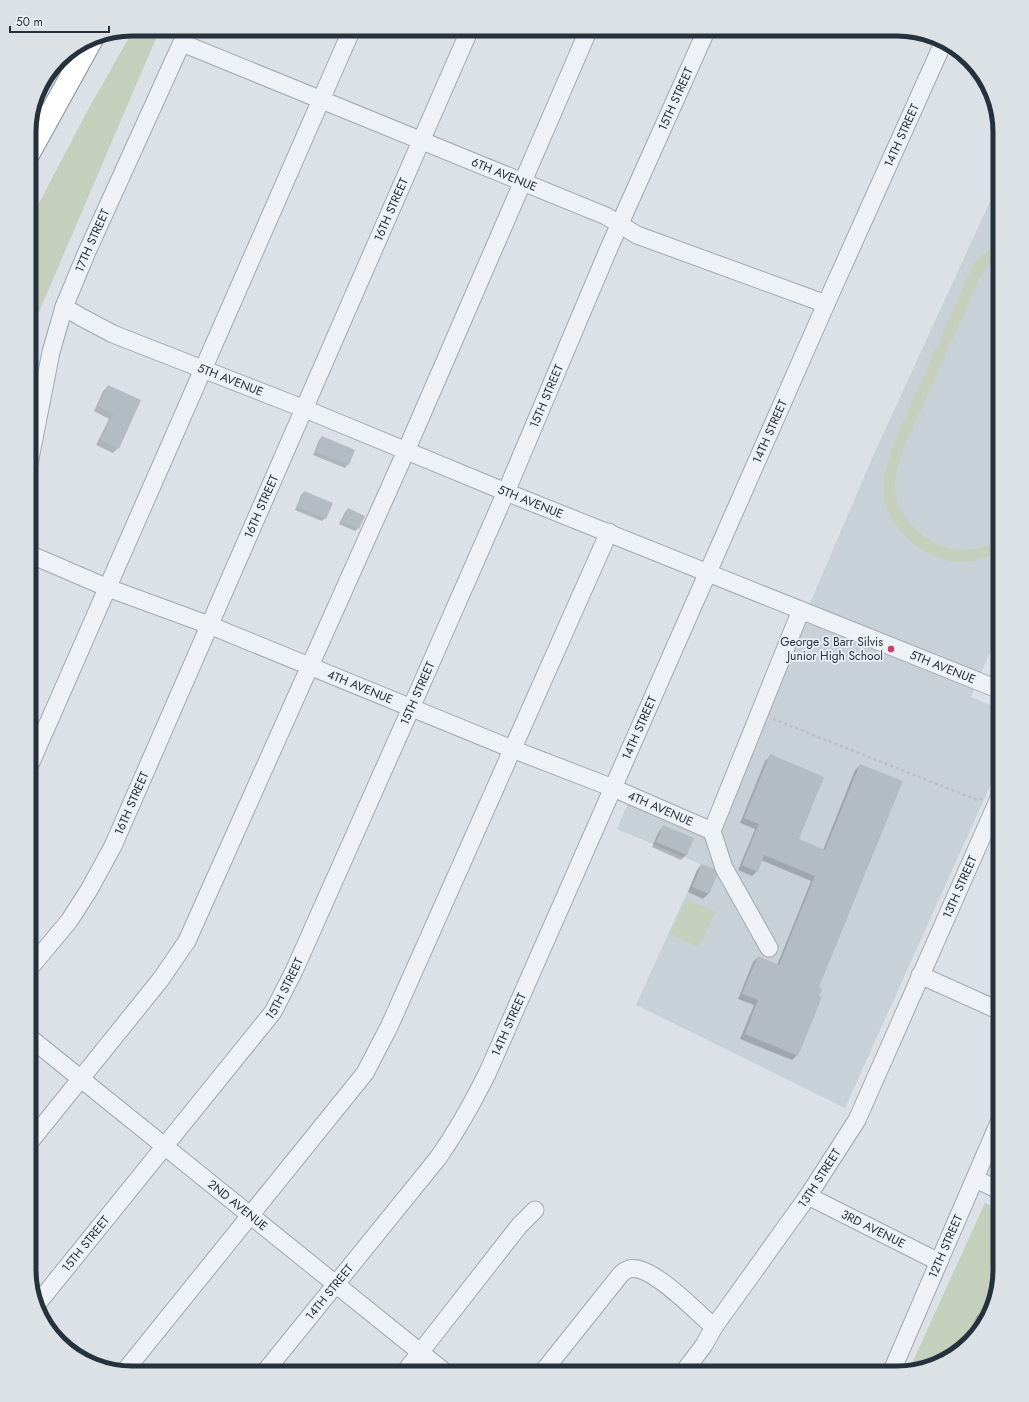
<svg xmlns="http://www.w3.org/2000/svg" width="1029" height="1402" viewBox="0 0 1029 1402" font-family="Jost,sans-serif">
  <rect width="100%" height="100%" fill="#dbe1e6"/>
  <polygon fill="#c9d1d8" points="993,195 1000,198 1000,629 971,697 1000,709 1000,764 845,1108 636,1005 700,864 617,829 629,801 715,837 799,629 873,456"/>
  <g fill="#c4d0bc">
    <polygon points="134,29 160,29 36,319 29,341 29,222 89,108"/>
    <path d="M1000 243V256L988 265 980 278 904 447C898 464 892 483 897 501 899 508 904 514 908 520 930 550 968 559 1000 539L999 552C987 557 974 562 961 562 929 560 899 539 888 510 887 506 885 502 884 498 882 479 887 463 893 445L974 263 994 245Z"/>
    <polygon points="686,899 716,912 698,947 670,934"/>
    <polygon points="985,1203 1000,1210 1000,1271 986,1322 949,1359 909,1370"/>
  </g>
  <g fill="#0003">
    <polygon points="108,386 140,401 118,448 113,453 96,445 109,419 94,411 103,391"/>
    <polygon points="322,437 348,464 345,468 313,455 319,440"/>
    <polygon points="304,492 325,518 322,521 295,510 301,495"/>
    <polygon points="348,509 358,528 355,531 339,524 345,512"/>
    <polygon points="770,756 798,839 823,850 855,770 860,765 817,988 797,1055 792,1060 740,1039 754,1005 738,999 753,962 758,957 777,965 811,881 761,860 757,871 752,876 738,870 755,829 740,823 765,761"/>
    <polygon points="664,826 693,839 686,855 681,860 652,847 659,831"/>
    <polygon points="702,865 718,871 708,894 703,899 688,892 697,870"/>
    <polygon points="979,1314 987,1318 986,1322 974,1334 970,1332 976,1317"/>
  </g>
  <g fill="#b3bbc3">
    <polygon points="108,385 141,400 119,449 101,440 113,414 98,406"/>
    <polygon points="322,436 355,450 349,465 316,452"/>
    <polygon points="304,491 333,503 326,519 297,506"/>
    <polygon points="348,508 365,516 359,529 342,521"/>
    <polygon points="770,754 824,777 799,839 825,850 860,764 903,781 819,987 822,989 819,996 822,997 798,1056 745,1034 758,1000 742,994 758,956 779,965 815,876 764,855 758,872 742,865 759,824 744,818"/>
    <polygon points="663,825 694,838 687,855 656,842"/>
    <polygon points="702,864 719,871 709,894 692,887"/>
    <polygon points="979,1313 987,1317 986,1322 977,1331 972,1328"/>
  </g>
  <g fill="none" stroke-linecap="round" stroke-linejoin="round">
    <defs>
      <g id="minor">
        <path id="s1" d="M182 43 606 216 637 235 826 304"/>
        <path id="s2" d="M64 307 81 317 113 334 305 409 506 492 1000 690"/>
        <path id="s3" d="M29 464 51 352 64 307 86 254 188 29"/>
        <path id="s4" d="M29 554 108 588 209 625 512 749 613 788 712 831"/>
        <polyline points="29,767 352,29"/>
        <polyline points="769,948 724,868 712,831 801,610"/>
        <path id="s5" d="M29 969 69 921 89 890 113 846 470 29"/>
        <polyline points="920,975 1000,1011"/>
        <path id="s6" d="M29 1037 446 1373"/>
        <polyline points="29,1143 161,979 187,941 406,451 589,29"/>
        <polyline points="976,1179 1000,1191"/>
        <path id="s7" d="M808 1196 939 1262"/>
        <path id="s8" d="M38 1303 273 1012 294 971 411 708 506 492 609 248 707 29"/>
        <polyline points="124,1372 365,1073 389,1027 609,532"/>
        <path id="s9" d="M264 1373 438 1158C457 1131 472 1104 487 1074L826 304 944 41"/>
        <polyline points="404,1373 519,1226 535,1210"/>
        <path d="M542 1373 621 1274C623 1272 626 1270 629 1269 651 1263 697 1313 714 1327"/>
        <path id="s10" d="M683 1373 704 1345 714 1327 808 1196 857 1120 1000 796"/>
        <path id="s11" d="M891 1373 1000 1120"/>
      </g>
      <polyline id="highway" points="29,153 93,37"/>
    </defs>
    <use href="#minor" stroke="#a1a9b0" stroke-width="19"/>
    <use href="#highway" stroke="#83919d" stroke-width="24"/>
    <polyline stroke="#babfc5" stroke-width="2.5" stroke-dasharray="3 3" stroke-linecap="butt" points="773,719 977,800 984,798"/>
    <use href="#minor" stroke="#eef1f5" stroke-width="17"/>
    <use href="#highway" stroke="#fff" stroke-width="22"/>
  </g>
  <circle fill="#d03b68" stroke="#ebf0f4" stroke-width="1.5" cx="891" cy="649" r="4"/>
  <g text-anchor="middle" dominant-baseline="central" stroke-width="3.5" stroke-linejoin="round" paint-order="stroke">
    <g font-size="12" fill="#25313c" stroke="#ebf0f4">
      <text stroke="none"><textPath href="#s8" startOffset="1372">15TH STREET</textPath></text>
      <text stroke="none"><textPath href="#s9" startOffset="1400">14TH STREET</textPath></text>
      <text stroke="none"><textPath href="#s1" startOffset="348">6TH AVENUE</textPath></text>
      <text stroke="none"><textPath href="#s5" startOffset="844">16TH STREET</textPath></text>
      <text stroke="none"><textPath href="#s3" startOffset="233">17TH STREET</textPath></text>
      <text stroke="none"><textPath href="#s2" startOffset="182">5TH AVENUE</textPath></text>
      <text stroke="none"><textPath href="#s8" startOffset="1048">15TH STREET</textPath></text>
      <text stroke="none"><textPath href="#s9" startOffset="1076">14TH STREET</textPath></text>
      <text stroke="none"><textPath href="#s2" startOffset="506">5TH AVENUE</textPath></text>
      <text stroke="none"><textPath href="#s5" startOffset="520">16TH STREET</textPath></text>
      <text stroke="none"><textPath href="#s2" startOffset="950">5TH AVENUE</textPath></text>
      <text stroke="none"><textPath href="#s4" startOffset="357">4TH AVENUE</textPath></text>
      <text stroke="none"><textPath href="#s8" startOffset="724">15TH STREET</textPath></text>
      <text stroke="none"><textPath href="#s9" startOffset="752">14TH STREET</textPath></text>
      <text stroke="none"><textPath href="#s5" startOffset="196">16TH STREET</textPath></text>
      <text stroke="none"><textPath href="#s4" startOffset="681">4TH AVENUE</textPath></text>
      <text stroke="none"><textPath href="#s10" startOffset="562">13TH STREET</textPath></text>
      <text stroke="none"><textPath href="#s8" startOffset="400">15TH STREET</textPath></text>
      <text stroke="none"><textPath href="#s9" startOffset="428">14TH STREET</textPath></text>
      <text stroke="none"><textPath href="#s10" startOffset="238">13TH STREET</textPath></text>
      <text stroke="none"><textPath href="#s6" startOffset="268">2ND AVENUE</textPath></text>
      <text stroke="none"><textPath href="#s7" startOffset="73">3RD AVENUE</textPath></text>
      <text stroke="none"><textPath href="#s8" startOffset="76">15TH STREET</textPath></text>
      <text stroke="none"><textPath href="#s11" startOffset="138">12TH STREET</textPath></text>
      <text stroke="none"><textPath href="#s9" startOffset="104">14TH STREET</textPath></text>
    </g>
    <g font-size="12" fill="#25313c" stroke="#ebf0f4" text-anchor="end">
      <text x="883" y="642">George S Barr Silvis<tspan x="883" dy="14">Junior High School</tspan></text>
    </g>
  </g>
  <path d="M0 0H1029V1402H0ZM132 36H897A96 96 0 0 1 993 132V1270A96 96 0 0 1 897 1366H132A96 96 0 0 1 36 1270V132A96 96 0 0 1 132 36Z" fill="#dbe1e5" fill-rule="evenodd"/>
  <path fill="none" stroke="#25313c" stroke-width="5" d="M132 36H897A96 96 0 0 1 993 132V1270A96 96 0 0 1 897 1366H132A96 96 0 0 1 36 1270V132A96 96 0 0 1 132 36Z"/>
  <path d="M10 26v6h99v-6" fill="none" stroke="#25313c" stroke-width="2"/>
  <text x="16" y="26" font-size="12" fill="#25313c" stroke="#ebf0f4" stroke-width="3" paint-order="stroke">50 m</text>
</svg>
